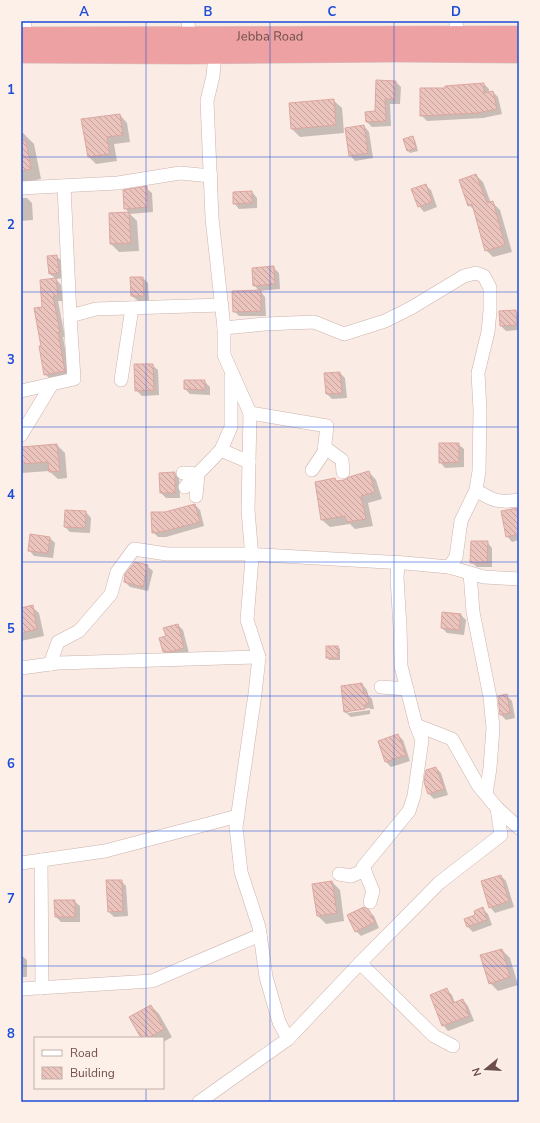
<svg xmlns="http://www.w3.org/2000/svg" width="540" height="1123" viewBox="0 0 540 1123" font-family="'Nunito Sans',sans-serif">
  <defs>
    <pattern id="building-back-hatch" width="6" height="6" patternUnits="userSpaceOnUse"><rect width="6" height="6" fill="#ecc4be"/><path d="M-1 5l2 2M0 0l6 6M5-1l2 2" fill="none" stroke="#c3a29d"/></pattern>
  </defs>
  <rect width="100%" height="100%" fill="#faebe4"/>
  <g fill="#0003">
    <polygon points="396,82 401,87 400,104 390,104 391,126 372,127 367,122 376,112"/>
    <polygon points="484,84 489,89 489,93 493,92 498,97 502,114 483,118 427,121 421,115 446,89"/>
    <polygon points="333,100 342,108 344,133 300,137 292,129"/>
    <polygon points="120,115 127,123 130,142 114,144 117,161 96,164 89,157 83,120"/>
    <polygon points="364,126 369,132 373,158 355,161 350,155"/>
    <polygon points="23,133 34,144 41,179 21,183 21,134"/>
    <polygon points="412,137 415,140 418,151 410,153 408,151"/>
    <polygon points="476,175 483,182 491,203 493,203 500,210 512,252 493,257 486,250 475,211 469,205"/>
    <polygon points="425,185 431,190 437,207 424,212 419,206"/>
    <polygon points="146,188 152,193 153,212 130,214 137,221 139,251 119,252 111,244 129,213 125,208"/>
    <polygon points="252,192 257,198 257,208 239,209 234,203"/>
    <polygon points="21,198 27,198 32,203 33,220 21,221"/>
    <polygon points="56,256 62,261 64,278 56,279 61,285 63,301 58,301 65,337 63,337 70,376 51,380 45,374 42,347 43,308 56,279 50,274 48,257"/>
    <polygon points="273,267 279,273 280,289 259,291 254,285"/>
    <polygon points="131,278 143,278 148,283 149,301 138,301 132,296"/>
    <polygon points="260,291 265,297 266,316 239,316 234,311"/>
    <polygon points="515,311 519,314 519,330 506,331 501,326"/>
    <polygon points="152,365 158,370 159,395 142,396 136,390"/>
    <polygon points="340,373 345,378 347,398 332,399 327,394 325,374"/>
    <polygon points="204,381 210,387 210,395 190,394 185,389"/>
    <polygon points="458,444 464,449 464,467 445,468 440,462"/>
    <polygon points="57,445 65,453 67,478 58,479 49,471 21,473 21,448"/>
    <polygon points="369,472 376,480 382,499 368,503 373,526 355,529 350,524 330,527 322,520 335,479 337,482 344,481"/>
    <polygon points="174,473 179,478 180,498 166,498 161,493"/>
    <polygon points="195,505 200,510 204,526 166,537 158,537 153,532 165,513"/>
    <polygon points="516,509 519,512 519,540 512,542 507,536"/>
    <polygon points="86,512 91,518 90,533 70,532 65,527"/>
    <polygon points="50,538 55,543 53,558 34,556 29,550"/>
    <polygon points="487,542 492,548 492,567 477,567 471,562"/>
    <polygon points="147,566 153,571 148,591 130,587 125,582"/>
    <polygon points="32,607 39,613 44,636 21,641 21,609"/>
    <polygon points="461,615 466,620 464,635 447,633 442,628"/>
    <polygon points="178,625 183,630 189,653 169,657 164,651 167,637"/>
    <polygon points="338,647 340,649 340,660 329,660 327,657"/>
    <polygon points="362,684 367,690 368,695 372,699 374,709 370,709 370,708 348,711 348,713 370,710 370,714 351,717 345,712 342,687"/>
    <polygon points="506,695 512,701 515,718 506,720 501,715 499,697"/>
    <polygon points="398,735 403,740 410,761 391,767 386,762"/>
    <polygon points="436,768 441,773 448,795 434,799 429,794 425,782"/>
    <polygon points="501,876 506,881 514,907 495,913 490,907"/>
    <polygon points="121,881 126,886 128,916 114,917 109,912"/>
    <polygon points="332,882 340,890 344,921 326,924 318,916"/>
    <polygon points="74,901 80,906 80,922 61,922 56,917"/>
    <polygon points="483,909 488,914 492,925 473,932 468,927 465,919 477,915"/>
    <polygon points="368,911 374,916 379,928 361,936 356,931"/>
    <polygon points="502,950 510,958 518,985 498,991 490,983"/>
    <polygon points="21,955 27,960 27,977 21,977"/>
    <polygon points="446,989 452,995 455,1003 463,1000 468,1006 474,1021 448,1031 443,1025"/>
    <polygon points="151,1006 159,1014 172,1037 163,1042 163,1038 142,1038"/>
  </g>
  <g fill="url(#building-back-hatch)" stroke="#dda7a0">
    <polygon points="376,80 396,81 395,99 385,99 386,121 366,122 365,112 375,111"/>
    <polygon points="484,83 484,93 493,91 497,109 477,113 420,116 420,88 445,88 445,86"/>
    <polygon points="334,99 336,125 291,129 289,103"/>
    <polygon points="120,114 123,135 107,137 110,154 88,157 81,119"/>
    <polygon points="364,125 368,153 349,156 345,128"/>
    <polygon points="413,136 416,148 407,151 403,139"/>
    <polygon points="21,141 26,141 31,169 21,171"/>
    <polygon points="476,174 487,203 493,201 505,245 485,251 472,204 468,206 459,180"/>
    <polygon points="426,184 432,202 418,207 411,189"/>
    <polygon points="147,186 148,207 124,209 123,190"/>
    <polygon points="252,191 252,203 233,204 233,192"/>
    <polygon points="129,212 131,243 110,244 109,213"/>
    <polygon points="57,255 59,273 49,274 47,256"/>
    <polygon points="274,266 275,284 253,286 252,268"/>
    <polygon points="130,277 143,277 144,296 131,296"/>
    <polygon points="56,278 58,296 53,296 60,332 58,332 65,371 44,375 39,346 41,346 34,308 42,307 40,280"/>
    <polygon points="261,290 261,311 233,312 232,291"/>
    <polygon points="516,310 517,325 500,326 499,311"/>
    <polygon points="134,364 153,364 154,390 135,391"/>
    <polygon points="340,372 342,393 326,394 324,373"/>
    <polygon points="184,380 205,380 205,390 184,389"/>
    <polygon points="439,443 459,443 459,462 439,463"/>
    <polygon points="57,444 60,471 49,472 48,462 21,464 21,447"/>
    <polygon points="369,471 375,492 361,496 366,519 347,522 345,516 321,520 315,482 335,478 336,481 344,480 349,477"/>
    <polygon points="175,472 175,493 160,493 159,473"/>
    <polygon points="195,504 200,522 161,532 152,533 151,512 165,512"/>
    <polygon points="517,508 519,521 519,534 506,537 501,511"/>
    <polygon points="65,510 86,511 85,528 64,527"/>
    <polygon points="30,534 50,537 48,553 28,551"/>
    <polygon points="471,541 488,541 487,563 470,563"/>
    <polygon points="135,562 148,565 143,587 124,582 125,574"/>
    <polygon points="33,605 37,629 21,633 21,608"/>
    <polygon points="442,612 461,614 459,630 441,628"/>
    <polygon points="178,624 184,648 170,652 163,652 159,638 166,636 163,628"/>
    <rect x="326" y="646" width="12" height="12"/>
    <polygon points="362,683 364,693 367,693 369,704 365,704 365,709 344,712 341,686"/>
    <polygon points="507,694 510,713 500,715 498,696"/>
    <polygon points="398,734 406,755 385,762 378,741"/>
    <polygon points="436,767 444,789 428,794 424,782 426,770"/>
    <polygon points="501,875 509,901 489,908 481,881"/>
    <polygon points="106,880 122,880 123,911 108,912"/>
    <polygon points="332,881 337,913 317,916 312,884"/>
    <polygon points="54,900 75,900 75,917 55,917"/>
    <polygon points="364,907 369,910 375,922 355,932 347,915"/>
    <polygon points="483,907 487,920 467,927 464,919 475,915 474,911"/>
    <polygon points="502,949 510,977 489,984 480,955"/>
    <polygon points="447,988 453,1003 463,999 469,1016 442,1026 430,995"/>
    <polygon points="151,1005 164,1029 148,1038 141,1038 129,1017"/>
  </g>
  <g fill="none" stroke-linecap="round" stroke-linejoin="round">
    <defs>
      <g id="minor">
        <polyline points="188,21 189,36"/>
        <polyline points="456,21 457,35"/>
        <polyline points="24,37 25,21"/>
        <polyline points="215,54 213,76 207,101 212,218 224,328 224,355 250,413 248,510 252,558 247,620 259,657 255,694 236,827 241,872 259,927 266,977 279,1022 288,1039"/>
        <polyline points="64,186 70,316"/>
        <polyline points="21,188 118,183 180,173 211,176"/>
        <polyline points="121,380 132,308"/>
        <polyline points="21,391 74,379 70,316 96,309 222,305"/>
        <polyline points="250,413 327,426 324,452 312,470"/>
        <polyline points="21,435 52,384"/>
        <polyline points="324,447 342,460 343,472"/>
        <polyline points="221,450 231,427 231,376"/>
        <polyline points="183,473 198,474 196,496"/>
        <polyline points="185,487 221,450 249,462"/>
        <path d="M476 490C493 501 499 503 519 500"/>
        <polyline points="449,567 484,577 519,579"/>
        <polyline points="470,573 473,612 490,697 493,728 490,768 486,794"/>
        <polyline points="50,664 58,642 79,631 111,594 117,572 134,549 167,554 247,554 405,563 449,567 456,557 461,521 476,490 479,471 480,410 478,373 488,332 490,311 490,288 484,276 476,273 464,276 411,308 385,321 344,334 314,322 265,324 224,328"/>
        <polyline points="21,668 58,663 259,657"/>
        <polyline points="381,687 407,689"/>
        <polyline points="497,808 519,828"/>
        <polyline points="41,860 42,988"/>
        <polyline points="21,863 105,851 238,816"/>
        <polyline points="339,874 351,876 365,870"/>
        <polyline points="370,902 373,891 363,867 409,811 414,796 422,740 416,725"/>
        <polyline points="360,963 434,1036 453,1046"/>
        <polyline points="21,989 152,981 260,935"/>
        <polyline points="199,1102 288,1039 360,963 439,883 501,835 497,808 478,785 452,739 416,725 401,666 400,627 397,578 398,562"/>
      </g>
      <g id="highway">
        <path id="s1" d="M21 37 519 36"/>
        <polyline points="21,53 188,54 397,52 519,53"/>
      </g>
    </defs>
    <use href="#minor" stroke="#ccb3ae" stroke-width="14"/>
    <use href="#highway" stroke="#d4cac9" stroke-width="21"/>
    <use href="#minor" stroke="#fff" stroke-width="13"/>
    <use href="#highway" stroke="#eea1a2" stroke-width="20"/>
  </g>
  <path fill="none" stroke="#1d4ed8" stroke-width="1" stroke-opacity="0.55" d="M146 21V1038M270 21V1102M394 21V1102M21 157H519M21 292H519M21 427H519M21 562H519M21 696H519M21 831H519M21 966H519M146 1088V1102"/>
  <g text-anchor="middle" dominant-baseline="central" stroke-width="4" stroke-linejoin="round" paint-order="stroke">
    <g font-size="13" fill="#6f4f4c" stroke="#fdf0e9">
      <text stroke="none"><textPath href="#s1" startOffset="249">Jebba Road</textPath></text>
    </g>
  </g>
  <rect width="540" height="1123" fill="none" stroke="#fdf0e9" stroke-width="44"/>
  <rect x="34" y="1037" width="130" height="52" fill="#fdf0e9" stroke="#c4b0aa"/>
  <rect x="42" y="1050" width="20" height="6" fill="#ffffff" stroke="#c4b0aa"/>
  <text x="70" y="1057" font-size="12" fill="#6f4f4c">Road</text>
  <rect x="42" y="1067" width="20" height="12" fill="url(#building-back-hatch)" stroke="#c4b0aa"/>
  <text x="70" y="1077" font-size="12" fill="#6f4f4c">Building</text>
  <g transform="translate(486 1069) rotate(252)" stroke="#fdf0e9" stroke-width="3" paint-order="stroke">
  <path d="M0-3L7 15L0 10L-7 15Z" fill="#6f4f4c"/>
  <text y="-6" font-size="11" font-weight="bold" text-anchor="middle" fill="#6f4f4c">N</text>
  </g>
  <rect x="22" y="22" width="496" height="1079" fill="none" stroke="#1d4ed8" stroke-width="1.5"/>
  <g font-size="13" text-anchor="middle" font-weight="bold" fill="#1d4ed8">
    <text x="84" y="16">A</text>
    <text x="208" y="16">B</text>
    <text x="332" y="16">C</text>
    <text x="456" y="16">D</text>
    <text x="11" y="94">1</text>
    <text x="11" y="229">2</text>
    <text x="11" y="364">3</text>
    <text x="11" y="499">4</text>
    <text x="11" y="633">5</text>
    <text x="11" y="768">6</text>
    <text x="11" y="903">7</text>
    <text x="11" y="1038">8</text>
  </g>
</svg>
